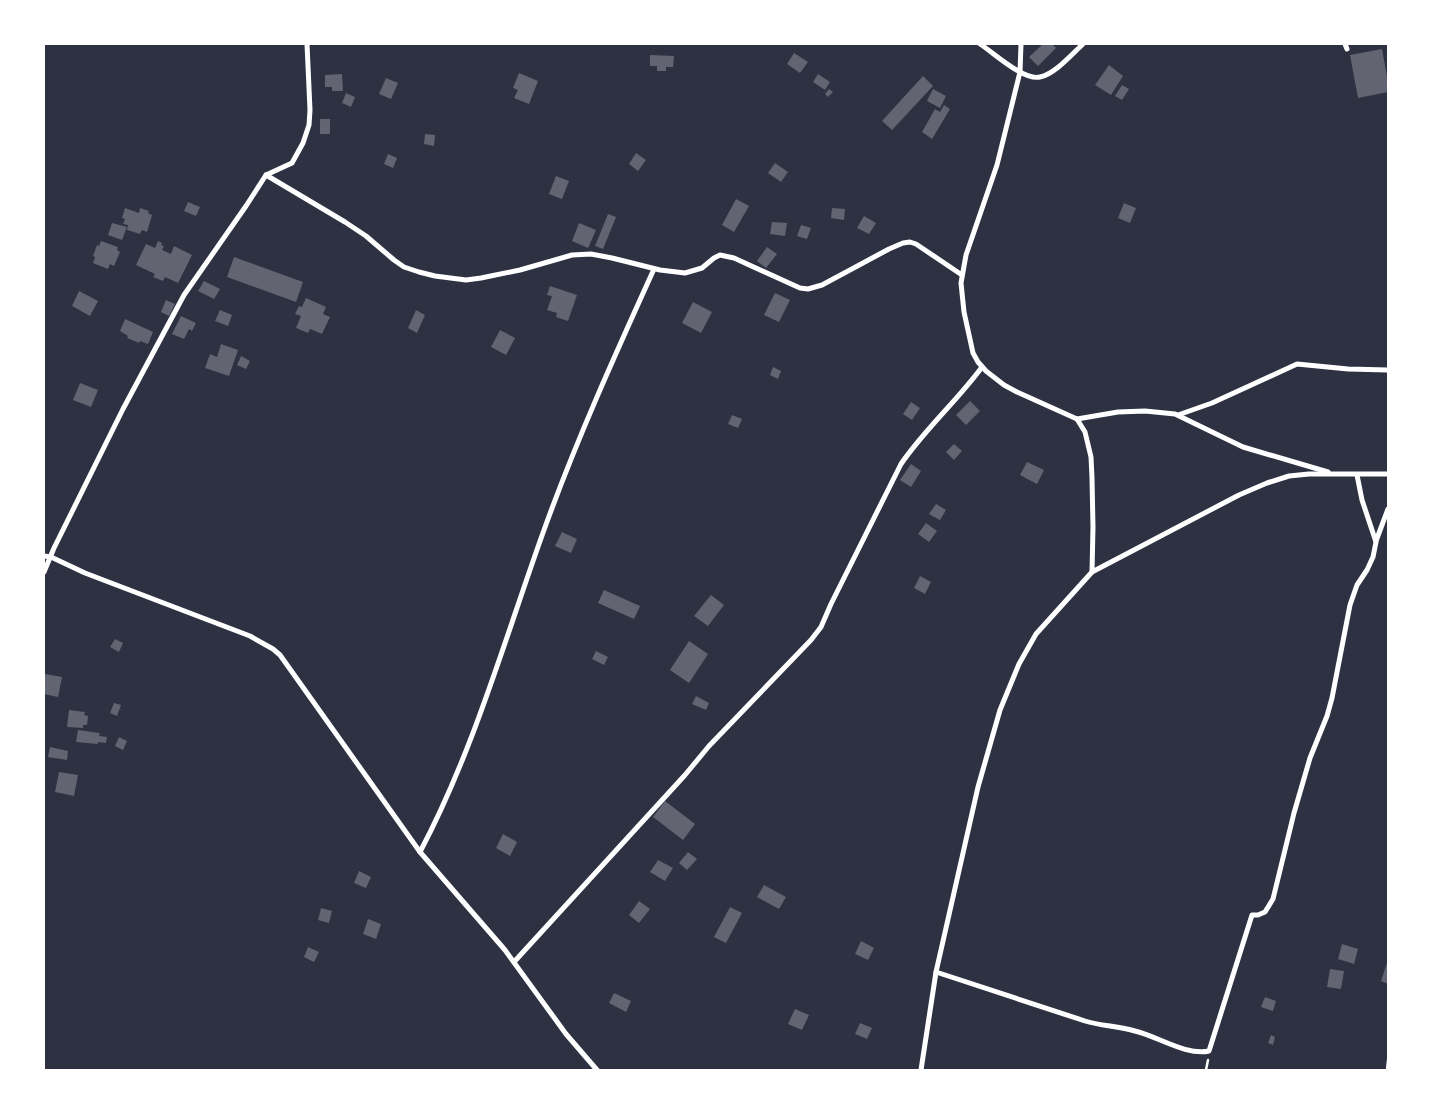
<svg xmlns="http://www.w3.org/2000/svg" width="1432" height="1114" viewBox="0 0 1432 1114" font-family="Inter,sans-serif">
  <rect width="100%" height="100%" fill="#2d3142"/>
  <g fill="#626471">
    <polygon points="1043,44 1052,44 1056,48 1038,66 1029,57"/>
    <polygon points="1382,49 1388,82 1388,92 1358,98 1350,55"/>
    <polygon points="794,53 808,62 800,73 787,64"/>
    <polygon points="650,55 674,56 673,67 666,67 666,71 657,71 657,66 650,66"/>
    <polygon points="1109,65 1123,76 1111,95 1095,85"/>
    <polygon points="519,73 538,81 529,104 514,98 518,90 513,88"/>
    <polygon points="342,74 343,91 332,91 332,87 325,87 325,75"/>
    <polygon points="818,74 830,82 825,90 813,82"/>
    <polygon points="923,76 933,86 892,130 882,121"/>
    <polygon points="386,78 398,83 391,99 379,94"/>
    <polygon points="1122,85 1129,89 1122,100 1115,96"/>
    <polygon points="829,89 833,92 828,97 825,94"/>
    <polygon points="933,89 946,96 940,108 927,101"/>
    <polygon points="346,93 355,97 351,107 342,103"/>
    <polygon points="944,105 950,109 932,139 922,132 935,109 940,112"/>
    <rect x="320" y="119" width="10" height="15"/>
    <polygon points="425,134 435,135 434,146 424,144"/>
    <polygon points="636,153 646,160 638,171 629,164"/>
    <polygon points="388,154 397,158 393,168 384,164"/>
    <polygon points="775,163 788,172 781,182 768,173"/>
    <polygon points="556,176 569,181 562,199 549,194"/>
    <polygon points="736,199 749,206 734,232 722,225"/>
    <polygon points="188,202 200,207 196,216 184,211"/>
    <polygon points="1124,203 1136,208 1130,223 1118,218"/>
    <polygon points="125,208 139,213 140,208 149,211 148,213 152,215 147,232 142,230 140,234 127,230 128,225 123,224 125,219 122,218"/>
    <polygon points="832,208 845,209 844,220 831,218"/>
    <polygon points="608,214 616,217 603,249 595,246"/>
    <polygon points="864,216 876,223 869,234 857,228"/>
    <polygon points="772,222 787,223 785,236 770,234"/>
    <polygon points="112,223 127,227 122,240 108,235"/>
    <polygon points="579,223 596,230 588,248 572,241"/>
    <polygon points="801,225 811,228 807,239 797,236"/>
    <polygon points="101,241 118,247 117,250 120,252 114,266 110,264 108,269 93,263 95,257 93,256 97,245 99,246"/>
    <polygon points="158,241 162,243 161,245 164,246 162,250 171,254 174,246 192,255 178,283 165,277 163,281 153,277 155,274 136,265 146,244 155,248"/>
    <polygon points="767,247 777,254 766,268 757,261"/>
    <polygon points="234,257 303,282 296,302 227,277"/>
    <polygon points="204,281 220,289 214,299 198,291"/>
    <polygon points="550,286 577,295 568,321 556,317 557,313 547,310 552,296 547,295"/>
    <polygon points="79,291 98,301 90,316 72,306"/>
    <polygon points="775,293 790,300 779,322 764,315"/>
    <polygon points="306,298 326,307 323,314 330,317 322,334 310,329 308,333 296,328 301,316 295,314 299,306 302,307"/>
    <polygon points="166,300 175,304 169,316 161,312"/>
    <polygon points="693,302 712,312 701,333 682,323"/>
    <polygon points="220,310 232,315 228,326 215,321"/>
    <polygon points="416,310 425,315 417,333 408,328"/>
    <polygon points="181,316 196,323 192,331 189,329 184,339 172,334"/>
    <polygon points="125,319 153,332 148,344 140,341 139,343 127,338 128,336 120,331"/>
    <polygon points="500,330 515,338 506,355 491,347"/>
    <polygon points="221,344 238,350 229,376 205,368 210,354 217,357"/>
    <polygon points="241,356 250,361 246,369 237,365"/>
    <polygon points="773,367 781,371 778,379 770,375"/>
    <polygon points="80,383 98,390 91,407 73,400"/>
    <polygon points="970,401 980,411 966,425 956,415"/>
    <polygon points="911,402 920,408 912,420 903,414"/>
    <polygon points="732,415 742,419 738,428 728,424"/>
    <polygon points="954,444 962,451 954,460 946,452"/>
    <polygon points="1027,462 1044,470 1037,484 1020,475"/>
    <polygon points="911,464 921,471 911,487 900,480"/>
    <polygon points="936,504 946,510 940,520 929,514"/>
    <polygon points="926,523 937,531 929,542 918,534"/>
    <polygon points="562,532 577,539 571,553 555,546"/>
    <polygon points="920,576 931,582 925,594 914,588"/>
    <polygon points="604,590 640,606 634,619 598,603"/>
    <polygon points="711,595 724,605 708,626 694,616"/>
    <polygon points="115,639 123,643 119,652 110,647"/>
    <polygon points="689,641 708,654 689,683 670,670"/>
    <polygon points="596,651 608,657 604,665 592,659"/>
    <polygon points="45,674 62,677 58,697 44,694"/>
    <polygon points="696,696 709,703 706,710 692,704"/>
    <polygon points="114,703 121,705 117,716 110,713"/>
    <polygon points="69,710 85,712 84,715 88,716 87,725 83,725 83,728 67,727"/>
    <polygon points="78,730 100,733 99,736 107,737 106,743 98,742 98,744 76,742"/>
    <polygon points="119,737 127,741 123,750 115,746"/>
    <polygon points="50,747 68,751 67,760 48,757"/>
    <polygon points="59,772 78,775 74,796 55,792"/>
    <polygon points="665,801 695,824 683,840 653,817"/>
    <polygon points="503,834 517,842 510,856 496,848"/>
    <polygon points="688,852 697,859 687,870 679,863"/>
    <polygon points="658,860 673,868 665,881 650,872"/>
    <polygon points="359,871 371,877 366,888 354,883"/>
    <polygon points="764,885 786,897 779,909 757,897"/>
    <polygon points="639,901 650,909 639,923 629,915"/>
    <polygon points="730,907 742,913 726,943 714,937"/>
    <polygon points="321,908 332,911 329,923 318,920"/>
    <polygon points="368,919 381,924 376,939 363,934"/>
    <polygon points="861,941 874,948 868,960 855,954"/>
    <polygon points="1342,944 1358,949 1354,964 1338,959"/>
    <polygon points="308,947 319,952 314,962 304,957"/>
    <polygon points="1388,960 1388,984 1381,981"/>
    <polygon points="1330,969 1344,971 1341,989 1327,987"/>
    <polygon points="614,993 631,1001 626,1012 609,1003"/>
    <polygon points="1265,997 1276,1001 1273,1011 1261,1007"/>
    <polygon points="795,1009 809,1015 802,1030 788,1024"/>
    <polygon points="860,1023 872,1028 867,1039 855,1034"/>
    <polygon points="1271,1035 1275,1037 1273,1045 1268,1043"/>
  </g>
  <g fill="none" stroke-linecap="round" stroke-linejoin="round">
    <g stroke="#fff" stroke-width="2.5">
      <polyline points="1206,1070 1208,1060"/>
      <polyline points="1387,1070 1388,1060"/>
    </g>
    <g stroke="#fff" stroke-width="5">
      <path d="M980 44C994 53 1024 81 1040 77 1055 74 1072 54 1083 44"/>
      <polyline points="1345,44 1347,49"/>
      <polyline points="266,175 345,222 366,236 394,260 404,267 419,272 435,276 466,280 481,278 520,270 572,255 591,254 612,258 660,270 685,273 702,268 714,258 720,255 734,258 800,288 808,289 822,285 889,249 903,243 910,242 916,244 962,275"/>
      <polyline points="1178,415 1212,403 1297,364 1348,369 1388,370"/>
      <polyline points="1077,419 1118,412 1145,411 1175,414 1243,447 1328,472"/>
      <polyline points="1376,541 1388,509"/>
      <polyline points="44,556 51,557 85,573 250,636 273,649 280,655 420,852 505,950 566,1034 597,1070"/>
      <polyline points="44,572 54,548 123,409 184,295 246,206 266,175 292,163 303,143 309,125 310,110 307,44"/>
      <polyline points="1092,572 1239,495 1267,483 1289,476 1309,474 1388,474"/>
      <path d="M420 852C474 750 505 638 544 530 576 441 615 355 654 269"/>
      <path d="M514 962 685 775 709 746 811 640 821 627 831 604 901 464C925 429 957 401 982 367"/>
      <path d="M936 972 1085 1021C1101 1026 1118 1026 1135 1031 1157 1036 1186 1056 1209 1051L1252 915H1258L1265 912 1273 899 1294 813 1310 758 1327 716 1332 698 1350 605 1357 585 1367 570 1373 557 1376 542 1362 500 1357 475"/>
      <polyline points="921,1070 936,972 978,787 1000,710 1019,664 1036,634 1092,572 1093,527 1092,478 1091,457 1085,432 1077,419 1017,392 1004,385 986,371 978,362 973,353 964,312 961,283 966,255 997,165 1020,72 1021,44"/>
    </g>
  </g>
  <rect width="1432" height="1114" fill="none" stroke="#ffffff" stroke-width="90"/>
</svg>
